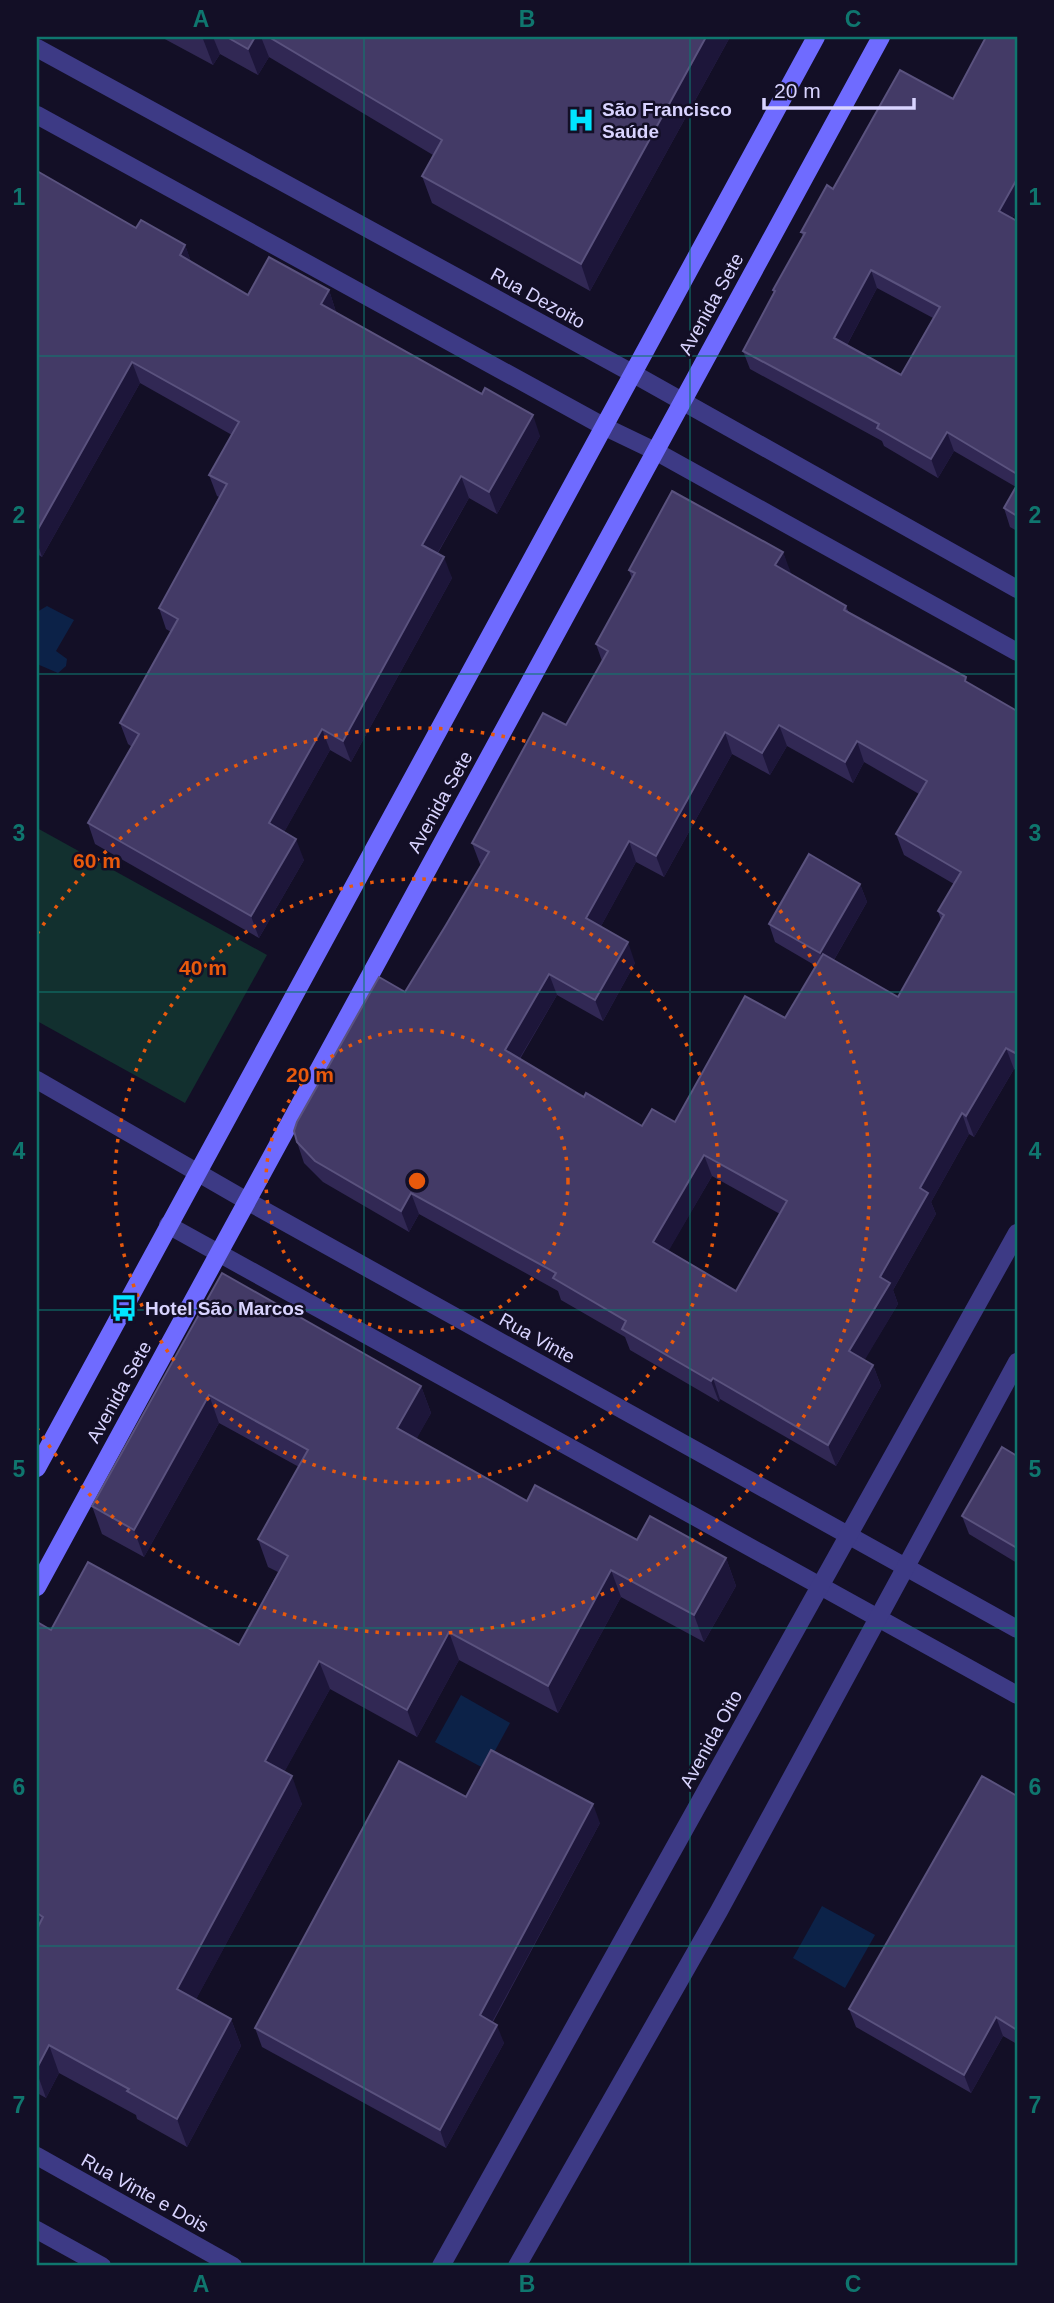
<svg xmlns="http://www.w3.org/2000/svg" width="1054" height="2303" viewBox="0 0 1054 2303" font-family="Helvetica,sans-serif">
  <rect width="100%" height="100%" fill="#130f26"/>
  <polygon fill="#12302f" points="37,828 267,955 185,1103 37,1021"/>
  <g fill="#0c2248">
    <polygon points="47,606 74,620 56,651 67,659 66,666 58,673 37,664 37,612"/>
    <polygon points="461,1695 510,1723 485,1769 435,1742"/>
    <polygon points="822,1906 875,1935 845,1988 793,1958"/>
  </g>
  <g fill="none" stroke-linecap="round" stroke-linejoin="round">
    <g stroke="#3d3a85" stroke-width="18">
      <polyline points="37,48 632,373 1017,589"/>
      <polyline points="37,115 603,426 655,451 1017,652"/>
      <polyline points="37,1080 247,1201 1017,1629"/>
      <polyline points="168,1225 1017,1695"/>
      <polyline points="37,2156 233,2266"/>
      <polyline points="37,2230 102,2266"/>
      <polyline points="441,2266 1017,1233"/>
      <polyline points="517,2266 719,1911 1017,1362"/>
    </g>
    <g stroke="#6f6bff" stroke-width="18">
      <polyline points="37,1468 816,37"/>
      <polyline points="37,1587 881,37"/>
    </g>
  </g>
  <g fill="#312854" fill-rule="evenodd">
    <polygon points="161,37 730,37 590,291 432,203 422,176 433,155 269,57 258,75 220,54 213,65"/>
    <path d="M1017 37V209L1012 219 1017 221V531L1010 527 1004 508 1016 487 954 451 938 478 884 446 882 441 750 369 743 351 774 293 773 290 803 236 801 232 833 189 953 99ZM877 288 933 318 901 375 847 345Z"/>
    <polygon points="37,171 136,228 185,245 191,262 248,295 329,290 336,312 540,436 497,514 469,498 438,553 452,578 351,762 330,750 284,832 304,860 259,938 95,844 88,823 132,747 128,744 120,723 171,632 166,629 159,608 219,497 217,496 209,475 232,435 140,383 42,557 37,554"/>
    <path d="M783 552 790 574 846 606 849 613 1017 711V1071L1014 1069 974 1137 969 1134 931 1202 936 1214 893 1290 898 1304 864 1360 873 1365 881 1386 836 1466 720 1399 719 1402 630 1350 625 1337 561 1300 558 1291 419 1214 409 1232 323 1182 304 1163 297 1142 405 992 446 925 481 865 480 864 472 843 566 725 602 661 596 644 632 579 629 570ZM787 746 853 783 864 762 919 794 896 834 904 855 954 884 938 911 941 920 898 997 834 960 867 902 860 884 769 924 775 942 816 966 785 1018 675 1122 642 1126 584 1097 520 1059 557 995 603 1021 635 963 601 926 636 862 664 877 732 754 770 775ZM712 1176 780 1214 736 1291 668 1251Z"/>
    <polygon points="222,1273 421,1386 431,1413 416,1439 527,1501 637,1540 726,1558 736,1586 704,1642 621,1597 558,1713 459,1660 417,1737 330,1689 284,1772 302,1804 196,1999 231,2019 241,2046 187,2147 137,2119 136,2115 59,2073 46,2098 37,2093 37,1622 51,1630 239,1645 278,1572 268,1567 258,1539 299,1467 219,1423 144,1557 102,1534 92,1506"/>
    <polygon points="1017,1456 1017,1563 969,1534 962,1516"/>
    <polygon points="1017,1796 1017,2044 1003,2036 971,2093 856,2027 849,2009"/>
    <polygon points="466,1797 600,1823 493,2022 504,2043 446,2148 262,2047 255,2028"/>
  </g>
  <g fill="#1d163a">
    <polygon points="205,37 213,37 220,54 213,65 203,39"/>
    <polygon points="255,37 261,37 269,57 258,75 248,49"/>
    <polygon points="706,37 730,37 590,291 581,264"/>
    <polygon points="1017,179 1017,209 1006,230 999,211"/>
    <polygon points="185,245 193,267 180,255"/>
    <polygon points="871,270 877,288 841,356 834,338"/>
    <polygon points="329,290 336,312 329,325 321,304"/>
    <polygon points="132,362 140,383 42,557 37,542 37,531"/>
    <polygon points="533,415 540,436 497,514 489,492"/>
    <polygon points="947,432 954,451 938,478 931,459"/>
    <polygon points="461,476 469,498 430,566 422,545"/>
    <polygon points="783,552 791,573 783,586 775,565"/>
    <polygon points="444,557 452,578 351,762 343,741"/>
    <polygon points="779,725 787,746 770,775 762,753"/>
    <polygon points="322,729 330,750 277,845 269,823"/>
    <polygon points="725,732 732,754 664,877 656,856"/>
    <polygon points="857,741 864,762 853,783 845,762"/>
    <polygon points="296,839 304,860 259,938 251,916"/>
    <polygon points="629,841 636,862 594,939 586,918"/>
    <polygon points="860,884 867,902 827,972 820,953"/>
    <polygon points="628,942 635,963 603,1021 595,1000"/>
    <polygon points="549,974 557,995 512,1071 505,1050"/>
    <polygon points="1006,1048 1014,1069 974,1137 966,1116"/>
    <polygon points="962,1113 969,1134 931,1202 936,1214 893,1290 898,1304 857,1373 849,1351 920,1188"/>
    <polygon points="704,1155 712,1176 661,1264 653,1242"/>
    <polygon points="411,1193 419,1214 409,1232 401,1211"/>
    <polygon points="873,1365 881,1386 836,1466 828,1445"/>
    <polygon points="713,1378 720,1399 719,1402 711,1381"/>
    <polygon points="421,1386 431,1413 407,1456 397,1428"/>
    <polygon points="209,1395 219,1423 144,1557 134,1530"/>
    <polygon points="726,1558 736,1586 704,1642 694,1615"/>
    <polygon points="611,1570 621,1597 558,1713 548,1686"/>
    <polygon points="449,1632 459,1660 417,1737 407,1710"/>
    <polygon points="319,1661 330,1689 275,1789 265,1761"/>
    <polygon points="292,1776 302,1804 187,2016 177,1989"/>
    <polygon points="593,1804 600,1823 486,2033 480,2015"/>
    <polygon points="996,2017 1003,2036 971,2093 964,2075"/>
    <polygon points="231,2019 241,2046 187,2147 177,2119"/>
    <polygon points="497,2025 504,2043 446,2148 440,2130"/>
    <polygon points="49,2045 59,2073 46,2098 37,2073 37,2068"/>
  </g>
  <g fill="#433a66" stroke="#5a527e" stroke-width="2" fill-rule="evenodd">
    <polygon points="227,37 255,37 248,49"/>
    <polygon points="269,37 706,37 581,264 422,176 442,140"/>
    <path d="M986 37H1017V179L999 211 1017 221V474L947 432 931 459 877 428 879 424 743 351 775 291 773 290 805 233 801 232 827 185 833 189 900 70 953 99ZM871 270 940 307 901 375 834 338Z"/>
    <polygon points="37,171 136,228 141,220 185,245 180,255 248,295 269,257 329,290 321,304 482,394 485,388 533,415 489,492 461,476 422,545 444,557 343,741 322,729 269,823 296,839 251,916 88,823 139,734 120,723 178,619 159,608 227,484 209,475 239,422 132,362 37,531"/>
    <polygon points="1017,485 1017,516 1004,508"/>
    <path d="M672 491 783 552 775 565 846 606 844 610 966 677 965 681 1017 711V1054L1006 1048 966 1116 962 1113 920 1188 928 1193 880 1277 890 1283 849 1351 873 1365 828 1445 713 1378 711 1381 622 1329 626 1321 553 1278 556 1273 411 1193 401 1211 315 1161 297 1142 294 1131 297 1122 379 977 405 992 446 925 489 852 472 843 543 713 566 725 608 651 596 644 635 573 629 570ZM779 725 845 762 857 741 927 781 896 834 961 872 938 911 944 915 898 997 823 954 785 1018 745 996 675 1122 652 1109 642 1126 586 1093 584 1097 505 1050 549 974 595 1000 628 942 586 918 629 841 656 856 725 732 762 753ZM704 1155 787 1201 736 1291 653 1242Z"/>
    <polygon points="809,854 860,884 820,953 769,924"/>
    <polygon points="222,1273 421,1386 397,1428 527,1501 535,1485 637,1540 650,1516 726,1558 694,1615 611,1570 548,1686 449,1632 407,1710 319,1661 265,1761 292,1776 177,1989 231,2019 177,2119 127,2091 129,2089 49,2045 37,2068 37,1929 43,1917 37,1913 37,1622 51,1630 88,1562 239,1645 288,1556 258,1539 308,1450 209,1395 134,1530 92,1506"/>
    <polygon points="1002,1447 1017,1456 1017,1548 962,1516"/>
    <polygon points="491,1750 593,1804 480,2015 497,2025 440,2130 255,2028 399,1761 466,1797"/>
    <polygon points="982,1776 1017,1796 1017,2030 996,2017 964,2075 849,2009"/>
  </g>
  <path fill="none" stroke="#0f766e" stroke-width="2" stroke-opacity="0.55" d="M364 37V2266M690 37V2266M37 356H1017M37 674H1017M37 992H1017M37 1310H1017M37 1628H1017M37 1946H1017"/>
  <g fill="none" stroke="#e8590c" stroke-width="3.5" stroke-dasharray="3.5 7">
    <circle cx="417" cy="1181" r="151"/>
    <circle cx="417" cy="1181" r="302"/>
    <path d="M37 934A453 453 0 1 1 37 1428"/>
  </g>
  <defs>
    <symbol id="hospital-bare" viewBox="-9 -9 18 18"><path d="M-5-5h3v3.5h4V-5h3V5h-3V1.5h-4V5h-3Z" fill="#00e5ff" stroke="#130f26" stroke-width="2.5" paint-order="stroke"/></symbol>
    <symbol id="bus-bare" viewBox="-9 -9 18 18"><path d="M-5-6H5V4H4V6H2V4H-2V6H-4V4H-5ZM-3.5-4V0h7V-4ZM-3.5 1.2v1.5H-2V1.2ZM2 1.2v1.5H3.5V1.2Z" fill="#00e5ff" stroke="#130f26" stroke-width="2.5" paint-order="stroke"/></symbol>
  </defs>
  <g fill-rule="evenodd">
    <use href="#hospital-bare" x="562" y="101" width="38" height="38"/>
    <use href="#bus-bare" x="105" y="1289" width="38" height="38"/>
  </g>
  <g text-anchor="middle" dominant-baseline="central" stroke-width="5" stroke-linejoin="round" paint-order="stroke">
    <g font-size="19" font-weight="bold" fill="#d9d4ff" stroke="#130f26" text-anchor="start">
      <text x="602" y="109">São Francisco<tspan x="602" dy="22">Saúde</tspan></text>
      <text x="145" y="1308">Hotel São Marcos</text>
    </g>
    <g font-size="19" fill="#d9d4ff" stroke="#130f26">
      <text transform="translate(538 298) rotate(29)">Rua Dezoito</text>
      <text transform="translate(711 304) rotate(-61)">Avenida Sete</text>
      <text transform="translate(440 802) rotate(-61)">Avenida Sete</text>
      <text transform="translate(537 1338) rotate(29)">Rua Vinte</text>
      <text transform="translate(119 1392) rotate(-61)">Avenida Sete</text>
      <text transform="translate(711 1739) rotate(-61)">Avenida Oito</text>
      <text transform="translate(145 2193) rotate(29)">Rua Vinte e Dois</text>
    </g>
  </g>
  <circle cx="417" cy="1181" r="10" fill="#e8590c" stroke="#130f26" stroke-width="3.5"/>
  <g font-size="21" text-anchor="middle" font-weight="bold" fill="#e8590c" stroke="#130f26" stroke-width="5" stroke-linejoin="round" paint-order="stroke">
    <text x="97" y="868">60 m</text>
    <text x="203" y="975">40 m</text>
    <text x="310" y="1082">20 m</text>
  </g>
  <rect width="1054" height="2303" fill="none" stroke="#130f26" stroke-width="77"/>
  <path d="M764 98v10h150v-10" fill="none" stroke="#d9d4ff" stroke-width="3.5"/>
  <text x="774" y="98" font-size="21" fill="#d9d4ff" stroke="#130f26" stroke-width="5" paint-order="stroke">20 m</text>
  <rect x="38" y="38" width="978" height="2226" fill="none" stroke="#0f766e" stroke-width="2.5"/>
  <g font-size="23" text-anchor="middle" font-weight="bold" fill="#0f766e">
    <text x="201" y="27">A</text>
    <text x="527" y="27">B</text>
    <text x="853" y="27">C</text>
    <text x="19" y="205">1</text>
    <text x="1035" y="205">1</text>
    <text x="19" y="523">2</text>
    <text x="1035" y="523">2</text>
    <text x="19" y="841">3</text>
    <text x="1035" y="841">3</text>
    <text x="19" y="1159">4</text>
    <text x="1035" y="1159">4</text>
    <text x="19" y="1477">5</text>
    <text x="1035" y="1477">5</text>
    <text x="19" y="1795">6</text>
    <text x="1035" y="1795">6</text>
    <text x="19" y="2113">7</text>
    <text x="1035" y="2113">7</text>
    <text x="201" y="2292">A</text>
    <text x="527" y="2292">B</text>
    <text x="853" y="2292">C</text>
  </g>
</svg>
